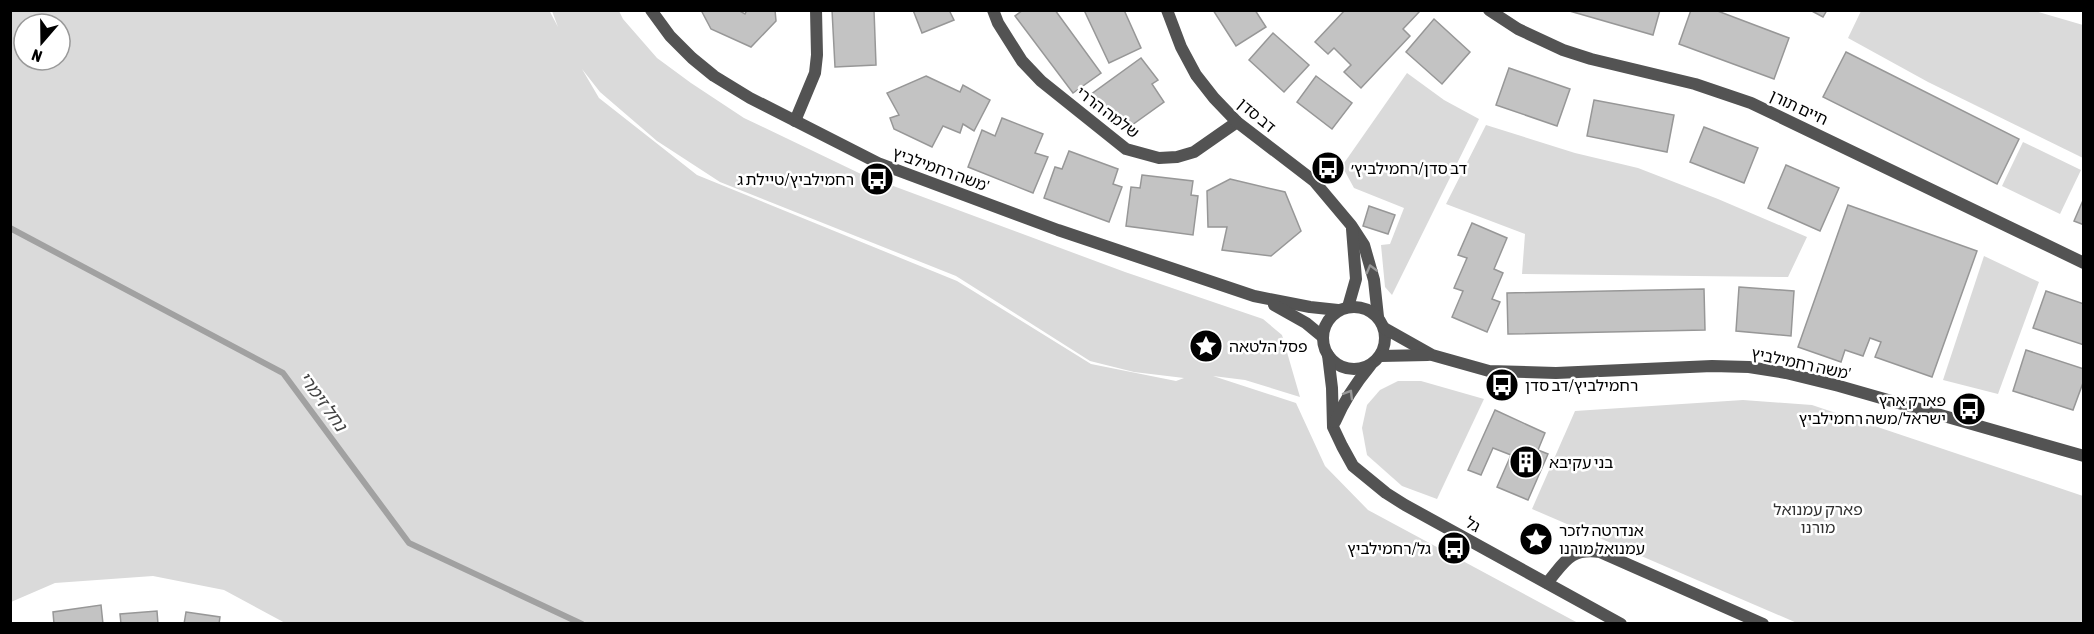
<svg xmlns="http://www.w3.org/2000/svg" width="2094" height="634" viewBox="0 0 2094 634" font-family="'Asap Condensed','Noto Sans Hebrew',sans-serif">
  <rect width="100%" height="100%" fill="#fff"/>
  <g fill="#dadada" fill-rule="evenodd">
    <path d="M549 10 558 27 552 11H619L623 19 657 58 691 83 744 118 861 174 1125 272 1263 319 1282 335 1300 397 1245 380 1213 376 1296 403 1325 466 1368 510 1578 623 287 624 224 590 153 576 55 583 11 602V11ZM24 24H60V60H24ZM582 69 600 92 657 141 720 182 956 276 1090 361 1134 372 1184 378 1176 381 1091 364 957 281 697 175 599 98Z"/>
    <polygon points="1861,11 2035,11 2083,25 2083,158 1928,82 1848,38"/>
    <polygon points="1407,73 1444,100 1479,119 1392,295 1385,287 1381,245 1390,244 1404,208 1354,188 1342,166"/>
    <polygon points="1486,125 1575,153 1638,168 1718,199 1807,237 1788,277 1522,274 1525,234 1446,204"/>
    <polygon points="2023,142 2081,170 2060,214 2002,186"/>
    <polygon points="1984,256 2039,282 1998,394 1943,380"/>
    <polygon points="1398,381 1421,381 1484,399 1437,499 1402,486 1367,455 1362,428 1367,405 1380,390"/>
    <polygon points="1743,400 1812,405 2083,496 2083,623 1797,623 1532,509 1575,411"/>
  </g>
  <g fill="none" stroke-linecap="round" stroke-linejoin="round">
    <polyline stroke="#a1a1a1" stroke-width="6" points="10,228 283,373 409,543 582,624"/>
  </g>
  <g fill="#c3c3c3" stroke="#979797" stroke-width="1.5">
    <polygon points="701,10 738,10 745,14 747,10 775,10 776,21 751,47 711,29"/>
    <polygon points="832,10 874,10 876,65 835,67"/>
    <polygon points="913,10 949,10 954,20 922,33"/>
    <polygon points="1023,10 1055,10 1101,73 1073,93 1015,16"/>
    <polygon points="1084,10 1124,10 1141,48 1109,63"/>
    <polygon points="1213,10 1255,10 1266,27 1236,46"/>
    <polygon points="1345,10 1420,11 1403,29 1410,36 1361,88 1344,72 1351,65 1334,48 1328,54 1315,42"/>
    <polygon points="1566,10 1660,10 1653,35"/>
    <polygon points="1691,10 1715,10 1789,38 1774,79 1679,44"/>
    <polygon points="1810,10 1827,10 1823,17"/>
    <polygon points="1434,19 1470,52 1442,84 1406,52"/>
    <polygon points="1273,33 1309,65 1284,92 1249,60"/>
    <polygon points="1846,52 2019,139 1997,184 1823,97"/>
    <polygon points="1141,58 1158,80 1152,84 1164,102 1132,125 1129,121 1124,125 1115,113 1108,119 1090,95"/>
    <polygon points="1509,68 1570,89 1557,126 1496,105"/>
    <polygon points="926,76 960,92 963,85 990,100 974,131 963,124 960,133 943,126 932,147 894,129 890,118 899,115 887,93"/>
    <polygon points="1316,76 1352,103 1332,129 1297,102"/>
    <polygon points="1594,100 1674,115 1667,152 1587,136"/>
    <polygon points="1002,118 1043,134 1035,153 1048,157 1033,193 968,167 982,130 995,136"/>
    <polygon points="1704,127 1758,148 1744,183 1690,162"/>
    <polygon points="1069,151 1118,169 1113,184 1122,187 1109,222 1044,198 1055,167 1062,169"/>
    <polygon points="1786,165 1839,188 1820,231 1768,208"/>
    <polygon points="1142,175 1193,181 1191,195 1198,196 1193,235 1126,226 1131,187 1140,188"/>
    <polygon points="1230,179 1285,192 1301,231 1271,256 1222,250 1227,227 1208,227 1207,191"/>
    <polygon points="2084,198 2084,225 2074,221"/>
    <polygon points="1848,205 1977,251 1932,377 1875,357 1881,342 1870,338 1863,356 1845,350 1841,362 1798,347"/>
    <polygon points="1369,206 1395,215 1388,234 1363,226"/>
    <polygon points="1472,223 1507,238 1494,269 1503,273 1492,299 1500,302 1487,332 1452,317 1463,291 1454,288 1467,258 1458,255"/>
    <polygon points="1739,287 1794,291 1791,336 1736,331"/>
    <polygon points="1704,289 1705,330 1508,334 1507,293"/>
    <polygon points="2046,291 2084,304 2084,345 2033,328"/>
    <polygon points="2026,350 2084,369 2084,380 2073,410 2013,391"/>
    <polygon points="1495,410 1545,433 1538,450 1548,454 1528,500 1497,487 1511,455 1493,448 1481,475 1468,470"/>
    <polygon points="101,605 103,624 54,624 53,612"/>
    <polygon points="157,611 158,624 121,624 120,614"/>
    <polygon points="186,612 220,617 219,624 184,624"/>
  </g>
  <g fill="none" stroke-linecap="round" stroke-linejoin="round">
    <g stroke="#535353" stroke-width="12">
      <polyline points="993,10 998,23 1022,61 1041,81 1126,149 1159,158 1177,157 1194,152 1237,122"/>
      <polyline points="1489,10 1518,29 1563,50 1591,59 1695,84 1751,103 2084,263"/>
      <polyline points="795,121 815,73 817,55 816,10"/>
      <path d="M1547 583C1565 562 1569 548 1600 552L1763 624"/>
    </g>
    <g stroke="#535353" stroke-width="12">
      <polyline points="651,10 670,36 692,58 714,76 750,98 878,163 1058,230 1254,296 1310,307 1338,310"/>
      <polyline points="1167,10 1181,47 1196,75 1214,98 1237,122 1314,181 1351,225 1364,245 1374,280 1378,317"/>
      <polyline points="1274,305 1306,323 1323,337"/>
      <circle cx="1354" cy="338" r="31"/>
      <polyline points="1348,307 1356,279 1352,229"/>
      <polyline points="1384,328 1432,355 1489,371 1556,373 1712,366 1749,367 1786,373 1839,386 2084,456"/>
      <polyline points="1328,355 1332,388 1333,427 1342,446 1353,466 1386,493 1405,505 1621,624"/>
      <polyline points="1381,356 1428,355"/>
      <path d="M1335 422C1344 401 1355 384 1370 366"/>
    </g>
  </g>
  <defs><path id="oneway-chevron" d="M-2-3.5L2.5 0L-2 3.5" fill="none" stroke-width="1.6" stroke-linecap="round" stroke-linejoin="round" transform="scale(1.5)"/></defs>
  <g stroke="#989898">
    <use href="#oneway-chevron" transform="translate(1371 269) rotate(-105)"/>
    <use href="#oneway-chevron" transform="translate(1349 394) rotate(-59)"/>
  </g>
  <defs>
    <symbol id="bus-disc" viewBox="-11 -11 22 22"><circle r="9.5" fill="#000" stroke="#fff"/><path d="M-5-6H5V4H4V6H2V4H-2V6H-4V4H-5ZM-3.5-4V0h7V-4ZM-3.5 1.2v1.5H-2V1.2ZM2 1.2v1.5H3.5V1.2Z" fill="#fff"/></symbol>
    <symbol id="sight-disc" viewBox="-11 -11 22 22"><circle r="9.5" fill="#000" stroke="#fff"/><path d="M0-6L1.8-2.2L6-1.7L2.9 1.2L3.7 5.4L0 3.3L-3.7 5.4L-2.9 1.2L-6-1.7L-1.8-2.2Z" fill="#fff"/></symbol>
    <symbol id="building-disc" viewBox="-11 -11 22 22"><circle r="9.5" fill="#000" stroke="#fff"/><path d="M-4-6H4V6H1V3H-1V6H-4ZM-2.5-4.3h1.7v1.8h-1.7ZM.8-4.3h1.7v1.8H.8ZM-2.5-1h1.7V.8h-1.7ZM.8-1h1.7V.8H.8Z" fill="#fff"/></symbol>
  </defs>
  <g fill-rule="evenodd">
    <use href="#bus-disc" x="1309" y="149" width="38" height="38"/>
    <use href="#bus-disc" x="858" y="160" width="38" height="38"/>
    <use href="#sight-disc" x="1187" y="327" width="38" height="38"/>
    <use href="#bus-disc" x="1483" y="366" width="38" height="38"/>
    <use href="#bus-disc" x="1950" y="390" width="38" height="38"/>
    <use href="#building-disc" x="1507" y="443" width="38" height="38"/>
    <use href="#sight-disc" x="1517" y="520" width="38" height="38"/>
    <use href="#bus-disc" x="1435" y="529" width="38" height="38"/>
  </g>
  <g text-anchor="middle" dominant-baseline="central" stroke-width="5" stroke-linejoin="round" paint-order="stroke">
    <g font-size="16" fill="#000" stroke="#fff">
      <text transform="translate(1799 107) rotate(25)">חיים תורן</text>
      <text transform="translate(1108 112) rotate(37)">שלמה הררי</text>
      <text transform="translate(1257 115) rotate(40)">דב סדן</text>
      <text transform="translate(941 169) rotate(20)">משה רחמילביץ'</text>
      <text transform="translate(1801 363) rotate(12)">משה רחמילביץ'</text>
      <text transform="translate(1473 524) rotate(29)">גל</text>
    </g>
    <g font-size="16" fill="#000" stroke="#fff" text-anchor="start">
      <text x="1351" y="168">דב סדן/רחמילביץ׳</text>
      <text x="854" y="179" text-anchor="end">רחמילביץ/טיילת ג</text>
      <text x="1229" y="346">פסל הלטאה</text>
      <text x="1525" y="385">רחמילביץ/דב סדן</text>
      <text x="1946" y="400" text-anchor="end">פארק ארץ<tspan x="1946" dy="18">ישראל/משה רחמילביץ</tspan></text>
      <text x="1549" y="462">בני עקיבא</text>
      <text x="1559" y="530">אנדרטה לזכר<tspan x="1559" dy="18">עמנואל מורנו</tspan></text>
      <text x="1431" y="548" text-anchor="end">גל/רחמילביץ</text>
    </g>
    <g font-size="16" fill="#313131" stroke="#fff">
      <text x="1818" y="509">פארק עמנואל<tspan x="1818" dy="18">מורנו</tspan></text>
    </g>
    <g font-size="18" font-style="italic" fill="#424242" stroke="#fff">
      <text transform="translate(323 401) rotate(54)">נחל זימרי</text>
    </g>
  </g>
  <rect width="2094" height="634" fill="none" stroke="#000000" stroke-width="24"/>
  <g transform="translate(42 42) rotate(200)"><circle r="28" fill="#ffffff" stroke="#999999" stroke-width="1.5"/>
  <path d="M0-4.5L10 22L0 15L-10 22Z" fill="#000000"/>
  <text y="-9" font-size="16" font-weight="bold" text-anchor="middle" fill="#000000">N</text>
  </g>
</svg>
